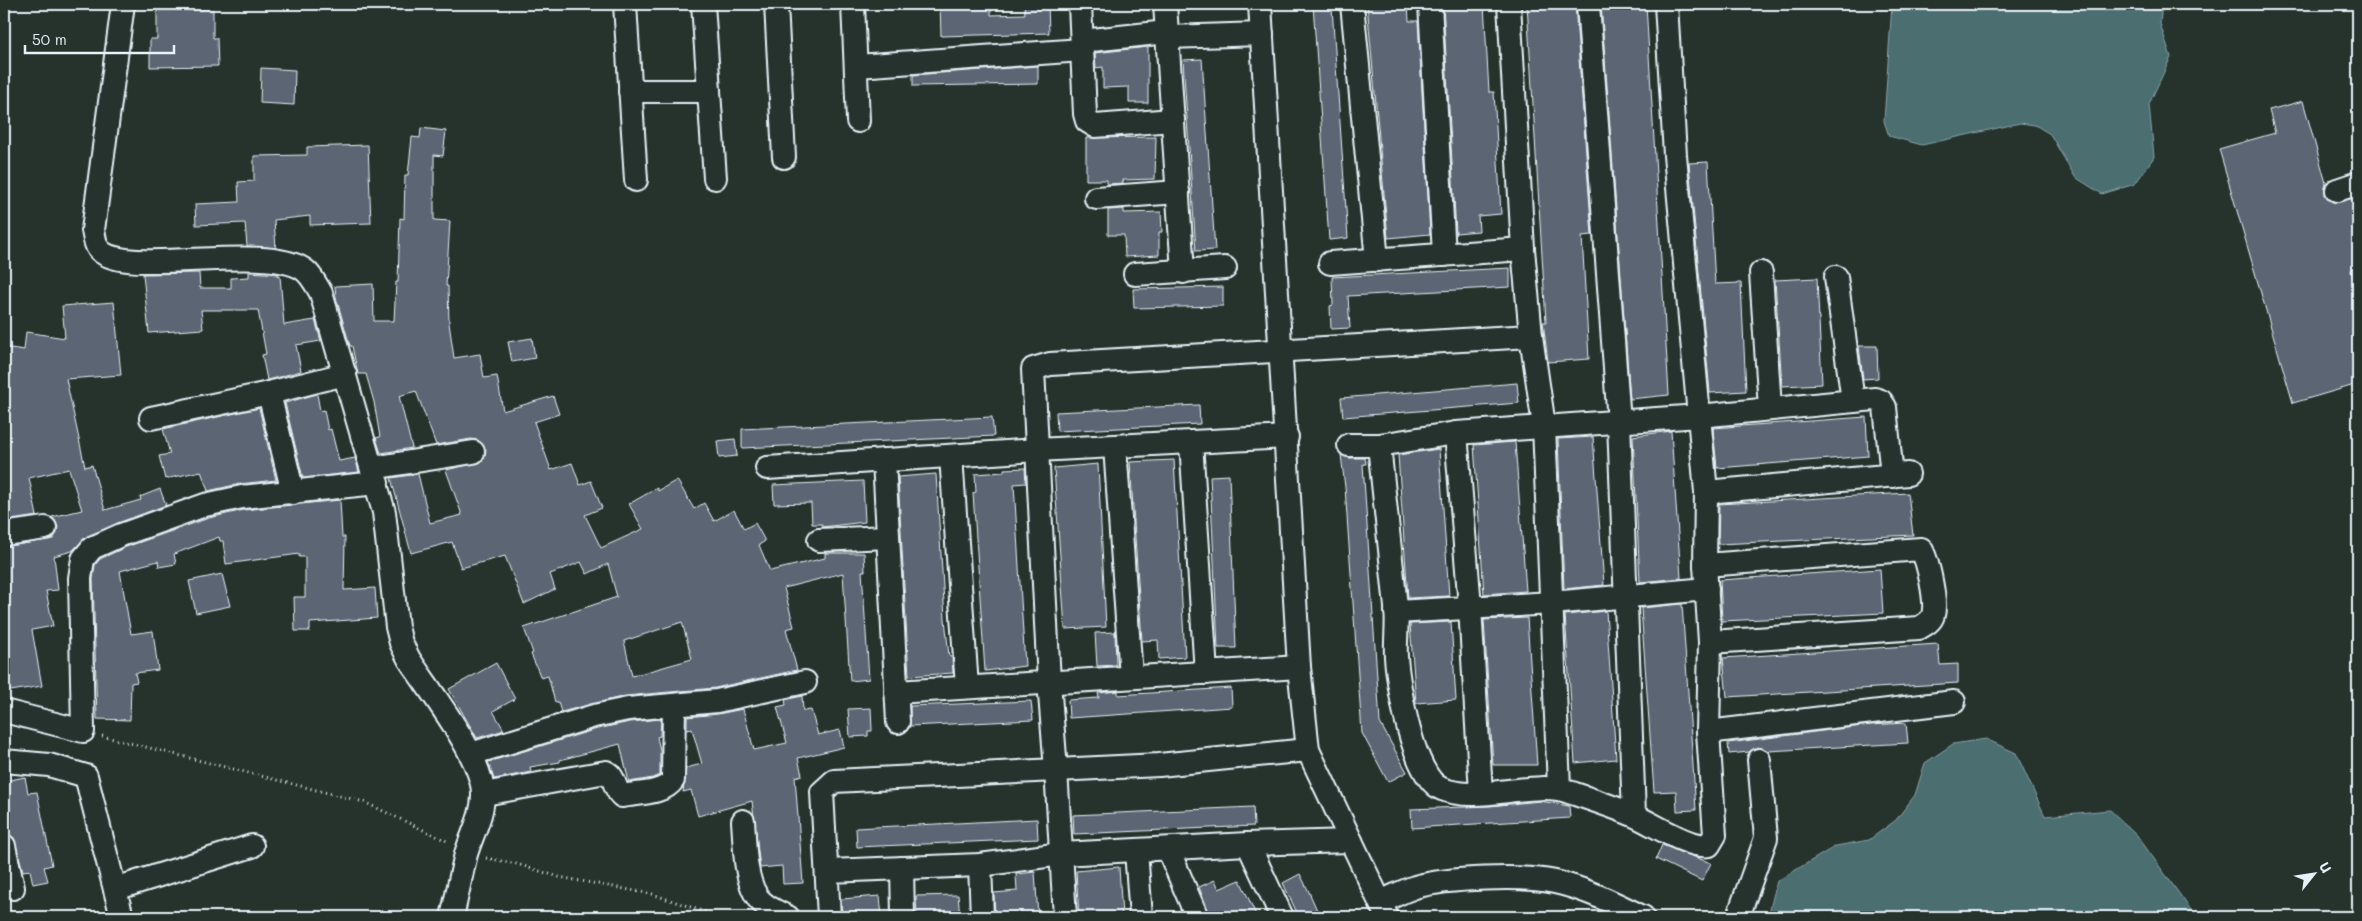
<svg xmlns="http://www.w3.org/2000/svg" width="2362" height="921" viewBox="0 0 2362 921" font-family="Mali,sans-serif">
  <rect width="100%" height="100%" fill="#26332d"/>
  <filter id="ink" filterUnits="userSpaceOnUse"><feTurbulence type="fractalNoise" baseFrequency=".02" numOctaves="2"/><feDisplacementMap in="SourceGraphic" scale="10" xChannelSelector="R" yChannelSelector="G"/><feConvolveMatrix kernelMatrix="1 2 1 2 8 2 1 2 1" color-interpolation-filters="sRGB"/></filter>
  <g filter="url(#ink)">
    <g fill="#4b6e71" stroke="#8aa2a7">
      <polygon points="1892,4 2162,4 2160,24 2171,57 2149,104 2154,157 2135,184 2102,194 2075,177 2050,134 2035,125 2020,123 1922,145 1889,136 1884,121"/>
      <polygon points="1986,739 2016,753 2045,816 2110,810 2136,834 2196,917 1768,917 1777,881 1836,846 1869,840 1896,820 1915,795 1925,763 1953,744"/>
    </g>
    <g fill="#5b6573" stroke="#e8f1f8" fill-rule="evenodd">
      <polygon points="940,4 991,4 991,15 1025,14 1024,4 1048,4 1049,33 941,36"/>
      <polygon points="1313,4 1332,4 1332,8 1348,238 1329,240"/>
      <polygon points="1367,4 1408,4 1409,21 1418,21 1430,234 1388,238"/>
      <polygon points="1443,4 1484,4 1489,92 1494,92 1501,214 1478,216 1479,231 1456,233"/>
      <polygon points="1527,4 1575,4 1592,235 1582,236 1589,359 1548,362 1543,322 1546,322"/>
      <polygon points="1601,4 1646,4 1669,395 1630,399"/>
      <polygon points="157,10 213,10 213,38 217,38 218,66 150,67 150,39 157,39"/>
      <polygon points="1148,47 1148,103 1129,103 1129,87 1103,88 1103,67 1096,68 1095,53"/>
      <polygon points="1202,59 1215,250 1196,251 1183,60"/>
      <polygon points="1038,66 1038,84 913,86 913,75"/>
      <polygon points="261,68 295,70 294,105 260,103"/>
      <polygon points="2303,101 2326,183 2325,195 2329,200 2335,203 2358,197 2358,269 2351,270 2358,295 2358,384 2293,403 2219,149 2275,133 2269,110"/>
      <path d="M421 128 446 131 443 156 434 155V220L450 221 446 286H448L449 323 454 358 480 354 484 378 497 376 503 411 553 396 559 414 534 422 551 470 572 463 580 485 591 481 602 508 585 515 601 548 643 529 629 504 657 488 658 491 677 480 694 509 704 503 714 521 734 510 744 529 755 523 765 541 759 545 770 571 825 558V553H864L865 571H862L869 679 850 681 843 573 784 588 794 627 786 629 797 670 715 688 625 696 561 712 558 702H555L548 676 541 678 531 654 533 653 524 628 617 597 608 564 587 574 581 562 550 574 555 589 524 604 505 556 461 568 452 542 411 553 391 478 418 474 430 523 462 515 446 470 481 462 485 457 486 449 478 440 471 439 436 445 416 391 399 396 412 448 381 453 376 438 380 437 374 402 366 374H358L352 346H350L336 297 335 286 373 284 374 321H394L396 282H398L400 218 404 219 405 175H408L412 137 420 138ZM682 622 692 659 632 676 624 641Z"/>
      <polygon points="1156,137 1155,179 1123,180 1123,183 1107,184 1107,180 1086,180 1086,138"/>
      <polygon points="368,145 371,223 310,225 310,216 274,220 276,248 247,246 245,223 196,225 195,204 239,202 238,182 254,181 254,156 307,155 307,147"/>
      <polygon points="1708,162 1715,284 1741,283 1746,391 1710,393 1689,163"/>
      <polygon points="1124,209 1124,213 1161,212 1162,232 1159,232 1159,255 1125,257 1124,235 1108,235 1108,210"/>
      <polygon points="1510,268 1510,287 1348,296 1350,328 1331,329 1330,306 1333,305 1332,277"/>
      <polygon points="249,272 278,274 278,277 280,276 284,325 315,320 321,341 296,345 301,371 267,380 262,355 266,354 258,310 201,310 203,329 149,333 143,274 199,273 200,288 231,288 231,278 249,277"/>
      <polygon points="1817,278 1822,384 1782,386 1775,280"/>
      <polygon points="1223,287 1223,306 1134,308 1133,289"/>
      <polygon points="114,302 121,375 66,379 85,467 92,465 105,510 141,500 140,497 160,489 166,505 87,536 72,551 54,556 58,590 46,591 53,626 32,630 42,686 4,692 4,547 53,539 57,533 58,527 52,517 82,510 69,469 29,478 37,516 4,521 4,507 8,507 4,488 4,347 24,350 26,332 65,338 62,306"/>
      <polygon points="532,338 535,358 512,362 508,342"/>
      <polygon points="1859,346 1877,346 1878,378 1863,379"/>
      <polygon points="1517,383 1519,403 1343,417 1341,398"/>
      <polygon points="317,394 320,411 324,410 328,430 331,429 339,461 355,458 359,472 303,478 285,403"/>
      <polygon points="1199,405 1200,424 1057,431 1056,412"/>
      <polygon points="259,408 276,480 239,484 208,491 201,471 165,479 159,456 170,454 163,429"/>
      <polygon points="992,417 994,436 742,448 742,429"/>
      <polygon points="1866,417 1868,456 1717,468 1713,428"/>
      <polygon points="1671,431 1681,578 1640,582 1633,436"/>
      <polygon points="1593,437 1604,585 1564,589 1558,439"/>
      <polygon points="735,439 737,456 719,458 717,441"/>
      <polygon points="1515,442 1526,591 1484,594 1474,445"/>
      <polygon points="1439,449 1449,596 1408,598 1398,455"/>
      <polygon points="1341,455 1349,458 1365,458 1366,464 1363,464 1380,723 1407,772 1388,782 1362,733 1345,487"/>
      <polygon points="1174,460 1185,657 1159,659 1158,640 1142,641 1130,462"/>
      <polygon points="1098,464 1106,627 1065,629 1054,468"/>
      <polygon points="1025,468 1026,483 1014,484 1025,666 985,671 973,493 976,492 975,474 1004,472 1004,469"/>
      <polygon points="936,474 945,619 949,656 952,656 953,673 909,676 898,477"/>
      <polygon points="1229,475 1236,648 1218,648 1210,476"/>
      <polygon points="863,481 865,522 822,527 822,524 812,524 811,503 774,504 773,485"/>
      <polygon points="1908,493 1913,535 1718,544 1719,504"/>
      <polygon points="340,500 342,537 345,537 344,590 375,588 377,618 310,623 310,631 295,631 294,597 305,597 305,557 299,557 299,554 226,564 223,541 220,541 219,537 174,554 176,564 159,567 158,561 120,571 131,634 153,631 158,670 135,673 137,682 131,683 130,720 97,719 93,579 95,565 100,559 126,547 209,518 244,510"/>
      <polygon points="1880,569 1883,613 1722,621 1720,580"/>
      <polygon points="222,574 230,606 196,613 189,581"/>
      <polygon points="1682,604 1696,810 1677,811 1676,791 1654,792 1641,608"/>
      <polygon points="1606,611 1616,759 1575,763 1565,615"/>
      <polygon points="1527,618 1537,765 1493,765 1484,620"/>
      <polygon points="1451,622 1456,700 1416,703 1410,624"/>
      <polygon points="1115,632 1116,665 1097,666 1095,633"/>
      <polygon points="1938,644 1940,665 1958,664 1958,683 1727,697 1723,658"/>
      <polygon points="496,663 515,699 493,711 504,730 477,738 449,689"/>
      <polygon points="1231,688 1232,707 1069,718 1068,700 1099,698 1098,693 1118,691 1118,695"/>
      <polygon points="802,696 803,711 811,710 818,735 840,730 844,747 798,758 802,775 795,777 803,883 783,884 782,866 760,868 752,801 698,816 691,790 683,792 686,768 702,764 692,729 687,730 687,717 718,714 743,709 754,750 787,743 777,707 786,705 785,700"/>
      <polygon points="1031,701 1033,720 910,726 910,706"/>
      <polygon points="871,708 872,731 868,731 868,736 850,737 848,709"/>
      <polygon points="661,719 660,736 657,737 660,750 660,775 653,778 629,782 620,744 560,760 560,762 530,767 531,772 494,779 488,762 597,729 630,722"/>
      <polygon points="1906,723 1908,743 1768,751 1758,747 1749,752 1729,754 1728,743 1870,725"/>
      <polygon points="25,777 28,793 37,792 52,865 44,867 48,881 33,884 30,870 23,871 14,838 4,833 4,798 8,798 5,781"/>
      <polygon points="1540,801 1569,806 1570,818 1412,828 1411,809 1490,806"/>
      <polygon points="1253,807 1254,826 1074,834 1073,815"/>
      <polygon points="1037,819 1038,839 857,847 856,828"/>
      <polygon points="1662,845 1711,863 1702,881 1656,859"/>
      <polygon points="1119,867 1122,917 1079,917 1076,871"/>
      <polygon points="1035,872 1038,917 995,917 994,893 1017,891 1016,874"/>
      <polygon points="1300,874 1309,892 1320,917 1299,917 1283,883"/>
      <polygon points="1215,880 1219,889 1240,880 1257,917 1211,917 1199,887"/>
      <polygon points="958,895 960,917 917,917 916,896"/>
      <polygon points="880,896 882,917 842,917 841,899"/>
    </g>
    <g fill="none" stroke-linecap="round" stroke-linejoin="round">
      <defs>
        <g id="minor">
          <path d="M123 4 93 230C94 235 95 244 98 248 118 279 261 242 303 269 311 274 316 285 321 293L384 512 397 627 401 643 409 659C429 690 484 759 483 795 483 815 472 834 466 854 461 875 457 896 452 917"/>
          <polyline points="625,4 636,180"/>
          <polyline points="703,4 715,178"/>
          <polyline points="776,4 784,157"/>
          <polyline points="853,4 858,121"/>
          <polyline points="1080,4 1085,114 1087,121 1095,126 1173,120"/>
          <polyline points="1165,4 1183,272"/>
          <polyline points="1260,4 1299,667 1308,750 1387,917"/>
          <polyline points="1352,4 1377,260"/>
          <polyline points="1430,4 1444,255"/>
          <polyline points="1509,4 1523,249 1531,336 1544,426 1559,788"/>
          <polyline points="1588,4 1619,422 1634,815"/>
          <polyline points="1168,37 1262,34"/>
          <polyline points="1082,41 1167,32"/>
          <polyline points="857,66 1082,50"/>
          <polyline points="630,91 709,91"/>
          <polyline points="2337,190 2358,183"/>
          <polyline points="1096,198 1178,192"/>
          <polyline points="1330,263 1523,249"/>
          <polyline points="1761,273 1770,408"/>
          <polyline points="1135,274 1225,268"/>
          <polyline points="1836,277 1853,401"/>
          <polyline points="269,393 293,493"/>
          <polyline points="151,418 269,393 345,374"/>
          <polyline points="1456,433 1470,607 1481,793"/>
          <polyline points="1191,442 1206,673"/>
          <polyline points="1349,445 1379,445 1456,433 1699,416 1875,399 1881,401 1885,407 1892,476"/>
          <path d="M1379 445C1385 499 1390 553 1396 607 1398 624 1395 640 1396 657 1398 685 1413 778 1442 789 1479 804 1534 779 1569 792 1590 799 1612 806 1633 815 1652 823 1690 849 1709 845L1715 835 1708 732 1710 642 1705 565 1706 492 1675 155 1666 4"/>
          <polyline points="1115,446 1131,677"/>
          <polyline points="951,456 967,687"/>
          <polyline points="884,460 898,722"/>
          <polyline points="372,468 473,452"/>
          <polyline points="767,468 1037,450 1287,437"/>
          <polyline points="1706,492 1908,474"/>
          <polyline points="4,534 45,528"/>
          <polyline points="819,540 888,537"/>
          <path d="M1705 565 1921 549C1928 560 1937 602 1933 615 1931 622 1924 625 1919 628L1710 642"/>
          <polyline points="1396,612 1552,603 1707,589"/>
          <polyline points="896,692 1299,667"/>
          <polyline points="4,711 83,731 80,578 83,559 92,548 121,535 205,505 242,497 377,483"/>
          <polyline points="1708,732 1954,702"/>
          <polyline points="471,754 594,716 628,709 717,701 805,682"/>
          <polyline points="4,761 49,765 86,776 122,917"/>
          <path d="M484 794 606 772C616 777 614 790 622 796 637 793 664 794 673 780L674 705"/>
          <path d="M743 821C745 844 744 875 756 895 762 906 777 912 788 917"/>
          <polyline points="1248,844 1282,917"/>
          <polyline points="4,846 13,888"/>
          <polyline points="1168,849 1197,917"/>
          <polyline points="1136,851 1141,917"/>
          <polyline points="980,865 982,917"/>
          <polyline points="902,868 903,917"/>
          <polyline points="828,871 980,865 1061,854 1248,844 1351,841"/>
          <polyline points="115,889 252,846"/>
          <path d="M1380 902C1392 897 1403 891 1415 887 1446 878 1524 875 1555 882 1587 889 1615 904 1643 917"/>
          <polyline points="829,917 822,792 834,781 1159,765 1308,750"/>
          <polyline points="1065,917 1056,770 1049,682 1033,369 1050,364 1531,336"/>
          <polyline points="1738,917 1766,838 1759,760"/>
        </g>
      </defs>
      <use href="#minor" stroke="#e8f1f8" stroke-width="26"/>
      <g stroke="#e8f1f8" stroke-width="3" stroke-dasharray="1 4" stroke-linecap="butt">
        <polyline points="102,736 364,802 449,842"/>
        <polyline points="486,858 517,864 559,877 652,894 720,917"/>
      </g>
      <use href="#minor" stroke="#26332d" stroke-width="22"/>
    </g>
  </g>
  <rect width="2362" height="921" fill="none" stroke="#26332d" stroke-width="20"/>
  <rect x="10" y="10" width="2342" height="901" fill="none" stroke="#e8f1f8" stroke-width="2" filter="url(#ink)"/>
  <g transform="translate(2314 874) rotate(60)" stroke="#26332d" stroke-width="4" paint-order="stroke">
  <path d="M0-4L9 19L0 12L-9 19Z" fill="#e8f1f8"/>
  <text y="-8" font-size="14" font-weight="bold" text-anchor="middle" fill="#e8f1f8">U</text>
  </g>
  <path d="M25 45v8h149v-8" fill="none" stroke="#e8f1f8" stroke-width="2.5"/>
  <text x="32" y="45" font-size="15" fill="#e8f1f8" stroke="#26332d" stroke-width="4" paint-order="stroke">50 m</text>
</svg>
